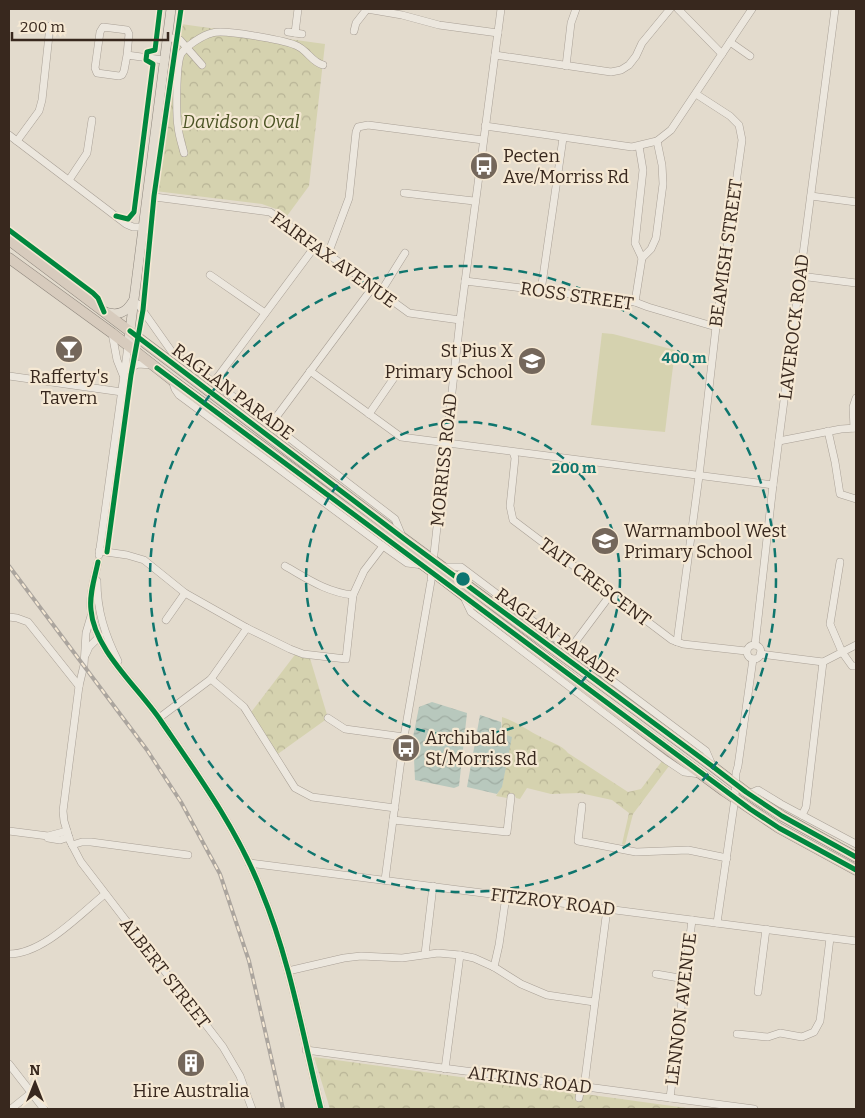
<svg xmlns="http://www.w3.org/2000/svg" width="865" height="1118" viewBox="0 0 865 1118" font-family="Bitter,serif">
  <defs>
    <pattern id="park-crowns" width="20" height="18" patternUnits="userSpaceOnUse" patternTransform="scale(1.25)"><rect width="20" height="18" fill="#d5d2af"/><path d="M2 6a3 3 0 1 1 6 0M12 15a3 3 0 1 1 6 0" fill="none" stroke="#b8b496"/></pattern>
    <pattern id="water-waves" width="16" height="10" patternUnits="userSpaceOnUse" patternTransform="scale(1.25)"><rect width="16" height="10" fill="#b8c8bd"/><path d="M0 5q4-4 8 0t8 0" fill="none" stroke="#9faca2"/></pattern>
  </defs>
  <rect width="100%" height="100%" fill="#e3dbcd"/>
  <polygon fill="#d5d2af" points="602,333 613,334 675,350 665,432 591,425"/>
  <g fill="url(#park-crowns)">
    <polygon points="181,24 325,44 309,186 287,216 276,209 262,204 155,191"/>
    <polygon points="297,652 309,655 328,718 275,756 249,715"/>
    <path d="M502 717C517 722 527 730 541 737 550 742 562 745 568 753L628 792 641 789 662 761 669 766 633 814 625 845 622 844 629 813 612 800 580 793 551 794 527 788 520 799 516 798 514 794H509L507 798 496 796 502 786 511 737 502 733Z"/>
    <polygon points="314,1057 694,1109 330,1109"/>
  </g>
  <g fill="url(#water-waves)">
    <polygon points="432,702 467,713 459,786 454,788 415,780 413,737 419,707"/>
    <polygon points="480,715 501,722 502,733 512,737 502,787 497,794 467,787"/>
  </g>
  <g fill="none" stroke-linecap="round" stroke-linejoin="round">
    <defs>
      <g id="minor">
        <polyline points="367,9 402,15 439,25 498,33"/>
        <polyline points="678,9 722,54"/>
        <polyline points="354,31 356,23 367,9"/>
        <polyline points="288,32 302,34"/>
        <polyline points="295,33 298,9"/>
        <polyline points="167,37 180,40 202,65"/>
        <polyline points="730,42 750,56"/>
        <polyline points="127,55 129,34 127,30 103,27 100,32 95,68 97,73 119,76 122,75 124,71 127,55 163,60"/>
        <polyline points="495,55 611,72 621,70 629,65 636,56 642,43 670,9"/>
        <polyline points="566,66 571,23 576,9"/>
        <polyline points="485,126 632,147 657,141 671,130 752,9"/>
        <polyline points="9,135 126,224 133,227 143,227"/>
        <polyline points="17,141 39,111 42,100 50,26"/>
        <polyline points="639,146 643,170 635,243 642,258"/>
        <path d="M184 153C182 145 179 136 178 127 176 114 176 64 181 54 186 46 203 35 212 33 224 29 282 40 295 45 307 49 311 62 323 65"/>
        <polyline points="69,180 87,153 92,120"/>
        <polyline points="404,193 474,201"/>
        <polyline points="147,196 270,212 409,313 460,320"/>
        <polyline points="811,196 856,202"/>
        <polyline points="328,254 349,198 356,132 358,127 368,125 483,140"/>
        <polyline points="210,275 265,313"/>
        <polyline points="800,276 856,283"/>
        <polyline points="465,281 635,302 648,307 716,327"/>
        <polyline points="541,291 563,138"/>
        <polyline points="380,293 405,253"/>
        <polyline points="635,302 642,258 651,249 656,238 663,184 662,165 657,141"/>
        <polyline points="138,304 172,352 271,424 395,519 402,536"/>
        <polyline points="112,333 117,360 123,375"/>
        <polyline points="125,370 138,364 152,365"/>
        <polyline points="310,371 401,437 773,485"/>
        <polyline points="9,376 122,392"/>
        <polyline points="172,380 175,389 179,395 383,546 407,563 423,565"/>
        <polyline points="214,382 316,245"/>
        <polyline points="369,414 396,375"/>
        <polyline points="271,424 373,287"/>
        <polyline points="854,428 853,407 856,398"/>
        <polyline points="828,431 835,462 840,494 856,499"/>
        <polyline points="779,441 841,429 856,428"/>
        <polyline points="513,452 515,458 510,506 513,520 672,640 683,644 746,651"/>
        <polyline points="99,551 127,555 144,560 185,593 247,628 290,649 303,654 346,659 353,595 364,571 383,546"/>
        <polyline points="99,555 128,346"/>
        <path d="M98 562C95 577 89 594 91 610 94 650 139 688 161 721 198 775 237 829 261 890 290 960 303 1036 321 1109"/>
        <polyline points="840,562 830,624 842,652 852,666 856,666"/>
        <path d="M285 566C308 579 326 592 353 595"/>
        <polyline points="442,567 461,567 706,751 712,765"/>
        <path d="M97 581C97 611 105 635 118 661"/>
        <polyline points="464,597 471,612 666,760 684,772 700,774"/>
        <polyline points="91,616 86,633 84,665 79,686 63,811 64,821 70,841 81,862 223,1047 240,1076 252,1109"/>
        <polyline points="9,617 17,618 28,622 79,686"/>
        <polyline points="166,620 185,593"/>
        <polyline points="677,642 699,476 716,327 742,140 739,125 730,116 696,94"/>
        <circle cx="754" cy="652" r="7"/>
        <polyline points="755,645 773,485 835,9"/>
        <polyline points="570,649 611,594"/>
        <polyline points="86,654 89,647 100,636"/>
        <polyline points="760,654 823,662 856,645"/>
        <polyline points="211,679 244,707 295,788 312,797 395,808"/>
        <polyline points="159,718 211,679 247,628"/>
        <polyline points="328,718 345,729 404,737"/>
        <polyline points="749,794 758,790 781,804 856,844"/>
        <polyline points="582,806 578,841 636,852 688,850 727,858"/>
        <polyline points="802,815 806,807 823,662"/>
        <polyline points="393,820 507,832 511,797"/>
        <polyline points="9,831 48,836 67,831"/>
        <polyline points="48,838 60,840 69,837"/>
        <polyline points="72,845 82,842 91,842 188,855"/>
        <polyline points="249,863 856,941"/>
        <polyline points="385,880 404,737 431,581 460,320 501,9"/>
        <polyline points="717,923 735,798 736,773 738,766 753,659"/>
        <path d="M9 954C43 954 79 915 105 894"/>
        <polyline points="425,954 433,886"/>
        <polyline points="494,967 499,945 506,896"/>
        <polyline points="288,971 344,958 361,956 402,958 438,953 460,955 474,958 494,967 521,984 547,995 594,1002"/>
        <polyline points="656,974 685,979"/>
        <polyline points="758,992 766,929"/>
        <polyline points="737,1034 768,1037 780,1033 802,1037 814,1032 820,1021 830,938"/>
        <polyline points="306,1050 754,1109"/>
        <polyline points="9,1064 44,1109"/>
        <polyline points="445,1069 460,955"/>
        <polyline points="584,1087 607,909"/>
        <polyline points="579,1098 581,1086"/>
        <polyline points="670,1098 692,920"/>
        <polyline points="11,1109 31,1093"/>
      </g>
      <g id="major">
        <path d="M105 312C118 316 126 313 133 301"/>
        <polyline points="128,346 171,9"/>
      </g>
      <g id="highway">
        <polyline points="9,240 403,538 712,766 746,792 782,816 856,857"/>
        <polyline points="9,258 112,333 172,380 441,578 602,701 724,791 779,828 856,870"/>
      </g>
    </defs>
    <use href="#minor" stroke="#a9a096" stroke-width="8"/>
    <use href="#major" stroke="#8e867d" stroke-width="10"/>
    <use href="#highway" stroke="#8e867d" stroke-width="11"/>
    <use href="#minor" stroke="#ece7de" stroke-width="7"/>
    <use href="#major" stroke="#e3dcd0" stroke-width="9"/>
    <use href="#highway" stroke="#d7cbbd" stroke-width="10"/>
    <defs>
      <polyline id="rail" points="9,566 147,750 181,802 220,874 249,961 283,1109"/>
    </defs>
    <use href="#rail" stroke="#aba59e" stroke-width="4"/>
    <use href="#rail" stroke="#f5e8d3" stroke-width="2" stroke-dasharray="5.5" stroke-linecap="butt"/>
    <defs>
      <g id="cycleway">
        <polyline points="116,216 128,219 134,212 153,64 146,60 147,52 155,50 160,9"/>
        <polyline points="9,230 93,293 98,298 104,312"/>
        <polyline points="130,331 403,538 712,766 746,792 782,816 856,857"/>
        <polyline points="157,368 750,809 779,828 856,870"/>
        <polyline points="107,552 131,375 143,310 154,196 181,9"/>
        <path d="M98 562C95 577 89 594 91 610 94 650 139 688 161 721 198 775 237 829 261 890 290 960 303 1036 321 1109"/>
      </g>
    </defs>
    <use href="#cycleway" stroke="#f5e8d3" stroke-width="8"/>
    <use href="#cycleway" stroke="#00873e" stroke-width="5"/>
  </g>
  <g fill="none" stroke="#0f766e" stroke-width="2.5" stroke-dasharray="9 6">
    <circle cx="463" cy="579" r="157"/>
    <circle cx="463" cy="579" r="313"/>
  </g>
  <defs>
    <symbol id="bus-disc" viewBox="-11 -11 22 22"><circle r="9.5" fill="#74675b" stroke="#f5e8d3"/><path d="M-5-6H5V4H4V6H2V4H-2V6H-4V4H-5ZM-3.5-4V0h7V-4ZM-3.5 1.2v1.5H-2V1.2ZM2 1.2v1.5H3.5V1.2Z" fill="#fff"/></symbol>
    <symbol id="bar-disc" viewBox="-11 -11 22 22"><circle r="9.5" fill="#74675b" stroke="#f5e8d3"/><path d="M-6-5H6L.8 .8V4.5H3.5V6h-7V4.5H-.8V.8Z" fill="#fff"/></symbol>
    <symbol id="university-disc" viewBox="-11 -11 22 22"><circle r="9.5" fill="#74675b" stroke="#f5e8d3"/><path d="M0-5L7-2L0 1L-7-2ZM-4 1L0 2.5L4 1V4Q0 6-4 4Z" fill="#fff"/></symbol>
    <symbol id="school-disc" viewBox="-11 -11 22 22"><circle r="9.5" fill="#74675b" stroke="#f5e8d3"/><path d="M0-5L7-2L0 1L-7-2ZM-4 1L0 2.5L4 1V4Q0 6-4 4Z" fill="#fff"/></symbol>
    <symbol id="building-disc" viewBox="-11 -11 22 22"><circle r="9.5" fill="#74675b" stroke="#f5e8d3"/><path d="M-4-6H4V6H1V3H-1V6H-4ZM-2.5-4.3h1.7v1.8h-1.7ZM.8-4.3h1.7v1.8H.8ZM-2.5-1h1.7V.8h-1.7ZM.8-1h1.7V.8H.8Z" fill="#fff"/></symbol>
  </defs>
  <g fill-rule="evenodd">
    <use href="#bus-disc" x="468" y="150" width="32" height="32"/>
    <use href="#bar-disc" x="53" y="333" width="32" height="32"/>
    <use href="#university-disc" x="516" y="345" width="32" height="32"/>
    <use href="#school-disc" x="589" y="525" width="32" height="32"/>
    <use href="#bus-disc" x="390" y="732" width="32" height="32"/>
    <use href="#building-disc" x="175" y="1047" width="32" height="32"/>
  </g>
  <g text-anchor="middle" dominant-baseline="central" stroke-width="4.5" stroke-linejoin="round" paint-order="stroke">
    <g font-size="18" font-style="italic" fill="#4c5425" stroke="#f5e8d3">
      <text x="241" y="122">Davidson Oval</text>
    </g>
    <g font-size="18" fill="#38281e" stroke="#f5e8d3" text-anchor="start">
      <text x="503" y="156">Pecten<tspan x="503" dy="21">Ave/Morriss Rd</tspan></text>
      <text x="513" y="351" text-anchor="end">St Pius X<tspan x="513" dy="21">Primary School</tspan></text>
      <text x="69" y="377" text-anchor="middle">Rafferty's<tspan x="69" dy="21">Tavern</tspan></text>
      <text x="624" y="531">Warrnambool West<tspan x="624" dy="21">Primary School</tspan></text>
      <text x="425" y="738">Archibald<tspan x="425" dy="21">St/Morriss Rd</tspan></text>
      <text x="191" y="1091" text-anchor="middle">Hire Australia</text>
    </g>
    <g font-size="18" fill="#38281e" stroke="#f5e8d3">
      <text transform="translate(726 253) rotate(-82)">BEAMISH STREET</text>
      <text transform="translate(334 260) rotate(36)">FAIRFAX AVENUE</text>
      <text transform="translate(577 296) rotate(8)">ROSS STREET</text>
      <text transform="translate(794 327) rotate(-83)">LAVEROCK ROAD</text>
      <text transform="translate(233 392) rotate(37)">RAGLAN PARADE</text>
      <text transform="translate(444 460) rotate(-84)">MORRISS ROAD</text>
      <text transform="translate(595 582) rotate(37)">TAIT CRESCENT</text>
      <text transform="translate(557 635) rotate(36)">RAGLAN PARADE</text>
      <text transform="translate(553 902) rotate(7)">FITZROY ROAD</text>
      <text transform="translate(165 973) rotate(52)">ALBERT STREET</text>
      <text transform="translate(681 1009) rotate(-83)">LENNON AVENUE</text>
      <text transform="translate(530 1080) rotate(7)">AITKINS ROAD</text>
    </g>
  </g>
  <circle cx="463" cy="579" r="8" fill="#0f766e" stroke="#f5e8d3" stroke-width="2.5"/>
  <g font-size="15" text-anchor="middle" font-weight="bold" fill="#0f766e" stroke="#f5e8d3" stroke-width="4.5" stroke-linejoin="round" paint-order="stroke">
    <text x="684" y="363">400 m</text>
    <text x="574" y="473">200 m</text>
  </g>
  <rect width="865" height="1118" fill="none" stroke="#38281e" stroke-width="20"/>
  <g transform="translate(35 1083)" stroke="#f5e8d3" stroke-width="4" paint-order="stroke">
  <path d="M0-4L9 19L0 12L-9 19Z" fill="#38281e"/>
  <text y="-8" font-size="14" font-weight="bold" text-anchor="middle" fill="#38281e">N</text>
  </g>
  <path d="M12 32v8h156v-8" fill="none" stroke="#38281e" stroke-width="2.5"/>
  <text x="20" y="32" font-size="15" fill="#38281e" stroke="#f5e8d3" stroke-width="4" paint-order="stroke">200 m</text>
</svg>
